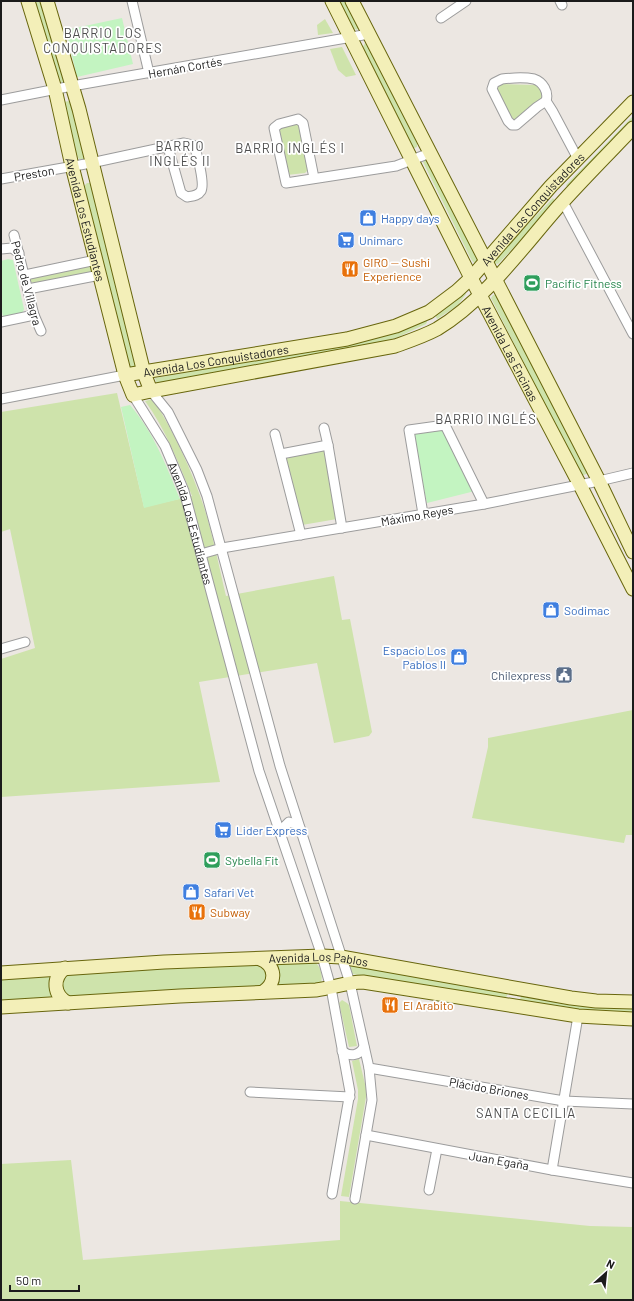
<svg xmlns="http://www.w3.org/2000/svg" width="634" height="1301" viewBox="0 0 634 1301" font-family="Barlow,sans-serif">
  <rect width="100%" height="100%" fill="#ece7e2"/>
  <g fill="#cee3ab">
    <polygon points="35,1 43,1 65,81 62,84 60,83"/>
    <polygon points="338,1 347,1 359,27 357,30 351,27"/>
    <polygon points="325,19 333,33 318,35 317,25"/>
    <polygon points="365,43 369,45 391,87 417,143 417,147 412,149 363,47"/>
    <polygon points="342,47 356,75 346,77 338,70 330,49"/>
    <path d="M502 84 536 85C541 88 544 93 541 99L517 120H512L497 92 496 87Z"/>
    <polygon points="70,101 85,158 84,159 79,159 77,156 62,102"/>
    <polygon points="633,116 633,126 570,191 566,185"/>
    <polygon points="298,122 301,124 309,169 305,173 287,175 278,129"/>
    <polygon points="426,159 478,259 475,263 473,262 471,259 423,162"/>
    <polygon points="87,183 91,183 139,367 130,369 84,186"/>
    <polygon points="553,198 556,203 498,264 494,263 496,258"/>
    <polygon points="92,266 93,272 34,283 31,282 30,278 33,277"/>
    <polygon points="465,291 466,294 457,306 437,319 434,313"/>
    <polygon points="497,294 589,473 581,476 491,298 493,295"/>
    <polygon points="426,319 427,322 426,324 398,337 378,343 157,385 155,378 263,359 375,337"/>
    <path d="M117 393 144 507 192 496C179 464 166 430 145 401L153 399C174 432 191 469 204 507 213 536 219 566 226 596L334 576 342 620 350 619 372 732 369 736 334 743 317 663 199 682 220 782 1 797V659L35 648 10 529 1 532V412Z"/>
    <polygon points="324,449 337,519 302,525 285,457"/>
    <polygon points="633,710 633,835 626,835 624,843 472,818 488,747 488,738"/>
    <path d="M303 958C307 959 313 960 316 963 321 968 323 976 321 983L318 984 1 1002V976Z"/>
    <polygon points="350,965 508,992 507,996 503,999 352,974 349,966"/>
    <polygon points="521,996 633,1006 633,1013 590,1013 522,1002 520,1000"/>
    <polygon points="342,1000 347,1003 349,1005 357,1046 349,1047 339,1003"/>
    <polygon points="359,1059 366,1088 366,1097 349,1197 341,1196 358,1099 358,1090 352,1061"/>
    <polygon points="71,1160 83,1260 340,1240 340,1201 590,1226 633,1227 633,1300 1,1300 1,1164"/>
  </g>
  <g fill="#c3f4c1">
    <polygon points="122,18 133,64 77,77 66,30"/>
    <polygon points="8,259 13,260 24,309 22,315 3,317 1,306 1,261"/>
    <path d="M130 405C154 433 166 465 180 499L144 508 121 407Z"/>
    <polygon points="444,429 475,491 427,503 412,436 414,432"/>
  </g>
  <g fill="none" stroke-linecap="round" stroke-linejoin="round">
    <defs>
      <g id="street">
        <polyline points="132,1 149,73"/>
        <polyline points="560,1 562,5"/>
        <polyline points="441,18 466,1"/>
        <path d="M502 79C511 78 524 77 534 79 543 82 549 92 546 101L537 107 516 125H512L508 121 492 89 494 83Z"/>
        <polyline points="1,100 72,86 369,34"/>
        <polyline points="546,101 553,112 578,159"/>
        <polyline points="314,178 303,123 298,119 279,124 274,128 286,183 396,166 430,153"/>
        <path d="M1 179 91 163 184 143 193 145C197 151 205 184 201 191 198 196 192 196 187 197L181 193 168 147"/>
        <polyline points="563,202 633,334"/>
        <polyline points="14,235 34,315 41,331"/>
        <polyline points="1,249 12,248 19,253"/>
        <polyline points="25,275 96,260"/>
        <polyline points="28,289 100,275"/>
        <polyline points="1,322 34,315"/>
        <polyline points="151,391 168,412 197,470 207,496 280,766 350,983 369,1068 372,1100 355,1199"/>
        <path id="s1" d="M133 395 165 446 184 491 259 771 322 956 331 988 350 1092 332 1194"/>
        <polyline points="1,399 125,375"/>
        <polyline points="324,428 328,445 342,528"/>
        <polyline points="275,434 301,535"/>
        <polyline points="281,454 328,445"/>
        <polyline points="423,514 409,430 445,425 484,504"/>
        <polyline points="201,554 222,548 484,504 599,481 633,473"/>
        <polyline points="1,649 25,642"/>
        <polyline points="281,835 282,829 289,822 296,824 300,828"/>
        <path d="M342 1051C350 1057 359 1056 364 1047"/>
        <polyline points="369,1068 564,1101 633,1104"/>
        <polyline points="250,1092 350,1097"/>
        <polyline points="366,1135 552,1170 633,1183"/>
        <polyline points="552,1170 578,1016"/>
        <polyline points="429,1190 437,1149"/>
      </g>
      <g id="secondary">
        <path id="s2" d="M28 1 55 89 72 166 125 375 133 395 151 391 395 346C409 341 424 336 437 329 484 301 522 248 558 207 582 180 608 154 633 128"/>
        <polyline points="47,1 79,109 144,373 151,391"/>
        <path id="s3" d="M332 1 471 278 580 485 633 589"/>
        <polyline points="352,1 599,481 633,552"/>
        <path id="s4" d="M125 375 347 339 396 326 429 312 457 291 471 278 551 186 633 102"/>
        <path d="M260 959C276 965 277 983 263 992"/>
        <path d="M65 968C52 978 53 995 68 1003"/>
        <path id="s5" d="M1 973 164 962 322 956 341 957 571 998 596 1001 633 1002"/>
        <path d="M1 1007 180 996 316 990C332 988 347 982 363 982L578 1016 633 1019"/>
      </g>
    </defs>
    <use href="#street" stroke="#9c9c9c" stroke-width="11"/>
    <use href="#secondary" stroke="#68660d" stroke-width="15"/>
    <use href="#street" stroke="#fff" stroke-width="9"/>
    <use href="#secondary" stroke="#f3efb8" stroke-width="13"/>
  </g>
  <defs>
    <symbol id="shop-square" viewBox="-11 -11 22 22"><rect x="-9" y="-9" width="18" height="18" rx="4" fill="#3f7fe0" stroke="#fff"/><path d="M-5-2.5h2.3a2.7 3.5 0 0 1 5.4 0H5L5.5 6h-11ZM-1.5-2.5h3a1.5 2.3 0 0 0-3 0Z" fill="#fff"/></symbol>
    <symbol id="supermarket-square" viewBox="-11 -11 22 22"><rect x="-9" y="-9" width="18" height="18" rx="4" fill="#3f7fe0" stroke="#fff"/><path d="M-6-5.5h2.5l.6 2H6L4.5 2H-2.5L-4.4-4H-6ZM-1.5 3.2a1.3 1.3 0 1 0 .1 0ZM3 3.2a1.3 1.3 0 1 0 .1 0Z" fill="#fff"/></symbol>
    <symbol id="restaurant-square" viewBox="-11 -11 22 22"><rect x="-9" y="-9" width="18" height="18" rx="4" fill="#e8710a" stroke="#fff"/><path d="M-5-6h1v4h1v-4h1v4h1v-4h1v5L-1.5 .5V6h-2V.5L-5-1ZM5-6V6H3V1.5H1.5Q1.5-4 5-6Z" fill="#fff"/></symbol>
    <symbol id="stadium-square" viewBox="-11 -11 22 22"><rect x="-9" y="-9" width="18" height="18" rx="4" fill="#2e9e5b" stroke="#fff"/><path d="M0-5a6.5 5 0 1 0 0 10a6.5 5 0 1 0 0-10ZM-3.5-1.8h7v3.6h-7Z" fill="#fff"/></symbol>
    <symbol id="civic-square" viewBox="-11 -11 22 22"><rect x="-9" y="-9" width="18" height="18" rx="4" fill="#5c6f8a" stroke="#fff"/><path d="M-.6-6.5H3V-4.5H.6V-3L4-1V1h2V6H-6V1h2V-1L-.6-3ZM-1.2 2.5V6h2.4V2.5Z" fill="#fff"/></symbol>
  </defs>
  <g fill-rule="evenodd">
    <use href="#shop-square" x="358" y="208" width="20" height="20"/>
    <use href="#supermarket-square" x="336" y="230" width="20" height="20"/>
    <use href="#restaurant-square" x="340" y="259" width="20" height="20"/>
    <use href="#stadium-square" x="522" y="273" width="20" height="20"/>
    <use href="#shop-square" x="541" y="600" width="20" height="20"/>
    <use href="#shop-square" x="449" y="647" width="20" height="20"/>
    <use href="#civic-square" x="554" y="665" width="20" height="20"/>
    <use href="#supermarket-square" x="213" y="820" width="20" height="20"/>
    <use href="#stadium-square" x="202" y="850" width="20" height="20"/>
    <use href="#shop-square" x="181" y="882" width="20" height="20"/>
    <use href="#restaurant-square" x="187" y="902" width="20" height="20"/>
    <use href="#restaurant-square" x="380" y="995" width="20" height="20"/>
  </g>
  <g text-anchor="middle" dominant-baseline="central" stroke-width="3.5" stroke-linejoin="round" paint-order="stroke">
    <g font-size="12" fill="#1b1b1b" stroke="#fff">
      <text transform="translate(185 67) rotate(-10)">Hernán Cortés</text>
      <text transform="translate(34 173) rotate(-10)">Preston</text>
      <text stroke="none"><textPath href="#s4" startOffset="458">Avenida Los Conquistadores</textPath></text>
      <text stroke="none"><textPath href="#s2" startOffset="226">Avenida Los Estudiantes</textPath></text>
      <text transform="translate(27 283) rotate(75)">Pedro de Villagra</text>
      <text stroke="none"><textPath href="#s3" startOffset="395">Avenida Las Encinas</textPath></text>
      <text stroke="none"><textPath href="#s4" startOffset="92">Avenida Los Conquistadores</textPath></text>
      <text transform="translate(417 515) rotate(-10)">Máximo Reyes</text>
      <text stroke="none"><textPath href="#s1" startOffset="142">Avenida Los Estudiantes</textPath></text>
      <text stroke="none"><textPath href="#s5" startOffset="318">Avenida Los Pablos</textPath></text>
      <text transform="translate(489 1088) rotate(10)">Plácido Briones</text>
      <text transform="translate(499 1160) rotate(10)">Juan Egaña</text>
    </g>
    <g font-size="12" fill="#366cbe" stroke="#fff" text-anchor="start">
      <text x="381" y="218">Happy days</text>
      <text x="359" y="240">Unimarc</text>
      <text x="564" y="610">Sodimac</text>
      <text x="446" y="650" text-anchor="end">Espacio Los<tspan x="446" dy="14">Pablos II</tspan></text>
      <text x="236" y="830">Lider Express</text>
      <text x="204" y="892">Safari Vet</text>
    </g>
    <g font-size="12" fill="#c56008" stroke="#fff" text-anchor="start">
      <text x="363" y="262">GIRO — Sushi<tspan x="363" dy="14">Experience</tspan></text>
      <text x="210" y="912">Subway</text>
      <text x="403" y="1005">El Arabito</text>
    </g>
    <g font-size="12" fill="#27864d" stroke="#fff" text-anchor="start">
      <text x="545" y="283">Pacific Fitness</text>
      <text x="225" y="860">Sybella Fit</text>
    </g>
    <g font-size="12" fill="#4e5e75" stroke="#fff" text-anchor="end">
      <text x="551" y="675">Chilexpress</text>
    </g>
    <g font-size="13" letter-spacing="1" fill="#4e4e4e" stroke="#fff">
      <text x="103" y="33">BARRIO LOS<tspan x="103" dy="15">CONQUISTADORES</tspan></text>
      <text x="180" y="146">BARRIO<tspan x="180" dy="15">INGLÉS II</tspan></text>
      <text x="290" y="148">BARRIO INGLÉS I</text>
      <text x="486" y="419">BARRIO INGLÉS</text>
      <text x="526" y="1113">SANTA CECILIA</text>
    </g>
  </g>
  <rect width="634" height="1301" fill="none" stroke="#1b1b1b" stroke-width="4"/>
  <g transform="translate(606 1273) rotate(27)" stroke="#ffffff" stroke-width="3" paint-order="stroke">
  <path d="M0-3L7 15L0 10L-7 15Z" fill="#1b1b1b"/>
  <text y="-6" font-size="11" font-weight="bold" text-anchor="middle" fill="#1b1b1b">N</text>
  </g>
  <path d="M10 1285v6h69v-6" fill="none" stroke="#1b1b1b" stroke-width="2"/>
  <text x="16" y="1285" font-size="12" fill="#1b1b1b" stroke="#ffffff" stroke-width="3" paint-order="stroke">50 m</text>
</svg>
